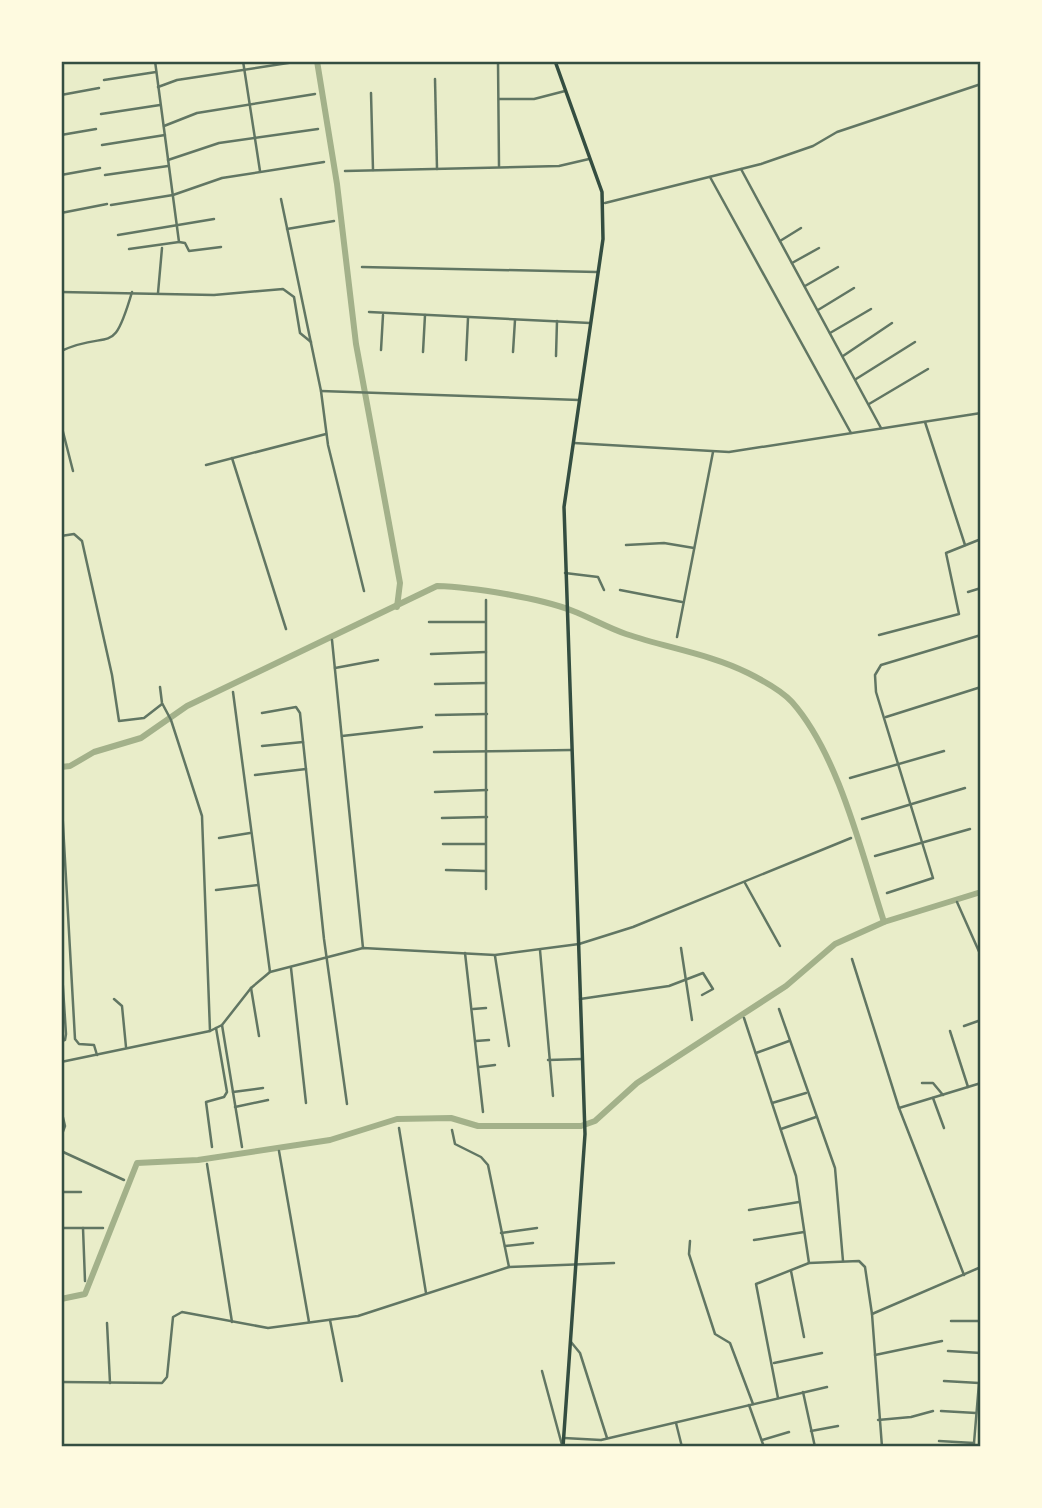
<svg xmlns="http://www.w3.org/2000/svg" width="1042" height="1508" viewBox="0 0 1042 1508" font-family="'PT Sans Narrow',sans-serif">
  <rect width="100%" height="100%" fill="#e9edc9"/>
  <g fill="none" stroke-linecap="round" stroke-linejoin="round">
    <g stroke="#a3b18a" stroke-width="6">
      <polyline points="317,61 337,184 356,344 400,583 397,607"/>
      <path d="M61 767 70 766 94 752 141 738 187 706 437 586C472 587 540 598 573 611 591 618 608 628 626 634 667 648 710 654 748 673 762 680 782 691 792 702 839 755 862 855 884 922"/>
      <polyline points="61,1299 85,1294 137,1163 198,1160 330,1140 397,1119 451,1118 478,1126 581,1126 595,1121 637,1083 786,986 835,944 884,922 981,892"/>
    </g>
    <g stroke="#617663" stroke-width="2.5">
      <polyline points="243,61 260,171"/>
      <polyline points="498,61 499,166"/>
      <polyline points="435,79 437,169"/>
      <polyline points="104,80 156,72"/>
      <polyline points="158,87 177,80 301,61"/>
      <polyline points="371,93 373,170"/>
      <polyline points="61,95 99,88"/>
      <polyline points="499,99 534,99 565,91"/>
      <polyline points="101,114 160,105"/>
      <polyline points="164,126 197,113 315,94"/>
      <polyline points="61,135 96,129"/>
      <polyline points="102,145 165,135"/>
      <polyline points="168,160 219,143 318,129"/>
      <polyline points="741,169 881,428"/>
      <polyline points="345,171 559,166 589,159"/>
      <polyline points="61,175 100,168"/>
      <polyline points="105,175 168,166"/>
      <polyline points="710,177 851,433"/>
      <polyline points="281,199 321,391 328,445 364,591"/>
      <polyline points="605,203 761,164 813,146 837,132 981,84"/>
      <polyline points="111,205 173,195 222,178 324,162"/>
      <polyline points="61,213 107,204"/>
      <polyline points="287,229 334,221"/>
      <polyline points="118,235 214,219"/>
      <polyline points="780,241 801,228"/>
      <polyline points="179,242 185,243 189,251 221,247"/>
      <polyline points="129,249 179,242 155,61"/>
      <polyline points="792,263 819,248"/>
      <polyline points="362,267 597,272"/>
      <polyline points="805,286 838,267"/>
      <polyline points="61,292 214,295 283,289 294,297 300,333 311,342"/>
      <polyline points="158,293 162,248"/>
      <polyline points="818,310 854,288"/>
      <polyline points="369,312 590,323"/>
      <polyline points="830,333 871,309"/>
      <polyline points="381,350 383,315"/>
      <path d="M61 351C112 328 112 360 132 292"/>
      <polyline points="423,352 425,315"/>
      <polyline points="513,352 515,320"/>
      <polyline points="556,356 557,321"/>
      <polyline points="843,356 892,323"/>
      <polyline points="466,360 468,318"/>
      <polyline points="856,379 915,342"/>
      <polyline points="321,391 579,400"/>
      <polyline points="869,404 928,369"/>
      <polyline points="925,422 965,545"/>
      <polyline points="61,424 73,471"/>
      <polyline points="232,458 286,629"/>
      <polyline points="206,465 326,434"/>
      <polyline points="61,536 74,534 82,541 112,675 119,721 144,718 162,704"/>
      <polyline points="626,545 664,543 694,548"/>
      <polyline points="565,573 598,577 604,590"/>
      <polyline points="620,590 682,602"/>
      <polyline points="968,592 981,588"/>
      <polyline points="486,600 486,889"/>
      <polyline points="429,622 485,622"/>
      <polyline points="879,635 959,614 946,553 981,539"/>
      <polyline points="677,637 713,452"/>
      <polyline points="332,640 363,948"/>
      <polyline points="431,654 486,652"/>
      <polyline points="335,668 378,660"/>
      <polyline points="435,684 486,683"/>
      <polyline points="160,687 162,703 171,720 202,816 210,1031"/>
      <polyline points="233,692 270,972"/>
      <polyline points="262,713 296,707 300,713 324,939 347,1104"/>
      <polyline points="436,715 487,714"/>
      <polyline points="886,717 981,687"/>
      <polyline points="342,736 422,727"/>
      <polyline points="262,746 303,742"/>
      <polyline points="434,752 571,750"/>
      <polyline points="255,775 306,769"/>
      <polyline points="850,778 944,751"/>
      <polyline points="61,789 75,1039 79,1044 94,1045 97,1055"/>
      <polyline points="435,792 487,790"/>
      <polyline points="442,818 487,817"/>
      <polyline points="862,819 965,788"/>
      <polyline points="219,838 250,833"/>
      <polyline points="443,844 485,844"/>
      <polyline points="875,856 970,829"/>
      <polyline points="446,870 485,871"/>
      <polyline points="745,883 780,946"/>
      <polyline points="216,890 258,885"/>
      <polyline points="887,893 933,878 876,692 875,675 881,665 981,635"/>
      <polyline points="957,902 981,956"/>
      <polyline points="579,944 633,927 851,838"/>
      <polyline points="681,948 692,1020"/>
      <polyline points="540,950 553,1096"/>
      <polyline points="465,953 483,1112"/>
      <polyline points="495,956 509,1046"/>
      <polyline points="61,957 66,1034 65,1040 61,1042"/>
      <polyline points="852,959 899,1108 964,1275"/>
      <polyline points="291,968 306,1103"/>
      <polyline points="251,988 259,1036"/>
      <polyline points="114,999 122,1006 126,1047"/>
      <polyline points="580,999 669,986 703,973 713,989 702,995"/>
      <polyline points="473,1009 486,1008"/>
      <polyline points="779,1009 835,1168 843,1261"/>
      <polyline points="744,1018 796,1176 809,1263"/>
      <polyline points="222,1025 242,1147"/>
      <polyline points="964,1026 981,1020"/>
      <polyline points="950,1031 968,1087"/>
      <polyline points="476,1041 489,1040"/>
      <polyline points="756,1053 789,1041"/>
      <polyline points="61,1054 62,1062"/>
      <polyline points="548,1060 582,1059"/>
      <polyline points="479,1067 495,1065"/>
      <polyline points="922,1083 933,1083 943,1095"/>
      <polyline points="233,1092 263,1088"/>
      <polyline points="933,1098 944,1128"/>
      <polyline points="772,1103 806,1093"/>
      <polyline points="235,1107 268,1100"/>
      <polyline points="899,1108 981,1083"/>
      <polyline points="61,1109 65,1126 61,1137"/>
      <polyline points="399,1128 426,1293"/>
      <polyline points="781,1129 816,1117"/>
      <polyline points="452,1130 455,1144 481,1157 488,1165 509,1267"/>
      <polyline points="212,1147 206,1102 224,1097 227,1092 216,1028"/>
      <polyline points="61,1151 124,1180"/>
      <polyline points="279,1151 309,1322"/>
      <polyline points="207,1164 232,1322"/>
      <polyline points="61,1192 81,1192"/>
      <polyline points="749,1210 799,1202"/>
      <polyline points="61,1228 103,1228"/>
      <polyline points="83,1228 85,1281"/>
      <polyline points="501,1233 537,1228"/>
      <polyline points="754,1240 804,1232"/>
      <polyline points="690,1241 689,1254 715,1334 730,1343 753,1404"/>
      <polyline points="505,1246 533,1243"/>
      <polyline points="791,1271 804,1337"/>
      <polyline points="872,1314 882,1447"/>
      <polyline points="330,1320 342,1381"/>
      <polyline points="951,1321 981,1321"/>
      <polyline points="107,1323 110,1383"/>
      <polyline points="571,1342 580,1353 607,1438"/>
      <polyline points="948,1351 981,1353"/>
      <polyline points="875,1355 942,1341"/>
      <polyline points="774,1363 822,1353"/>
      <polyline points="542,1371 562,1445"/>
      <polyline points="944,1381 979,1383 981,1371"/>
      <polyline points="61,1382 162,1383 167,1377 173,1317 182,1312 268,1328 358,1316 509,1267 614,1263"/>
      <polyline points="803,1392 815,1447"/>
      <polyline points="778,1398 756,1284 809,1263 859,1261 865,1267 872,1314 981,1267"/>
      <polyline points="749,1405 764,1447"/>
      <polyline points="941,1411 976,1413"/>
      <polyline points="878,1420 911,1417 933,1411"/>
      <polyline points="676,1423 682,1447"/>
      <polyline points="811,1431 838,1426"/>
      <polyline points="564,1438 601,1440 827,1387"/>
      <polyline points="762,1440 789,1432"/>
      <polyline points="939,1441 974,1443 974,1447"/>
      <polyline points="974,1443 979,1383"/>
    </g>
    <g stroke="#617663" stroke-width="2.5">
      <polyline points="574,443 729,452 981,413"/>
      <polyline points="61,1062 210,1031 222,1025 251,988 270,972 363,948 495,955 579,944"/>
    </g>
    <polyline stroke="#344e41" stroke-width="3.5" points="555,61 602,192 603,239 564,507 585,1134 563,1447"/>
  </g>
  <rect width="1042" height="1508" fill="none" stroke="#fefae0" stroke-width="126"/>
  <rect x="63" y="63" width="916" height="1382" fill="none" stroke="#344e41" stroke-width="2.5"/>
</svg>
